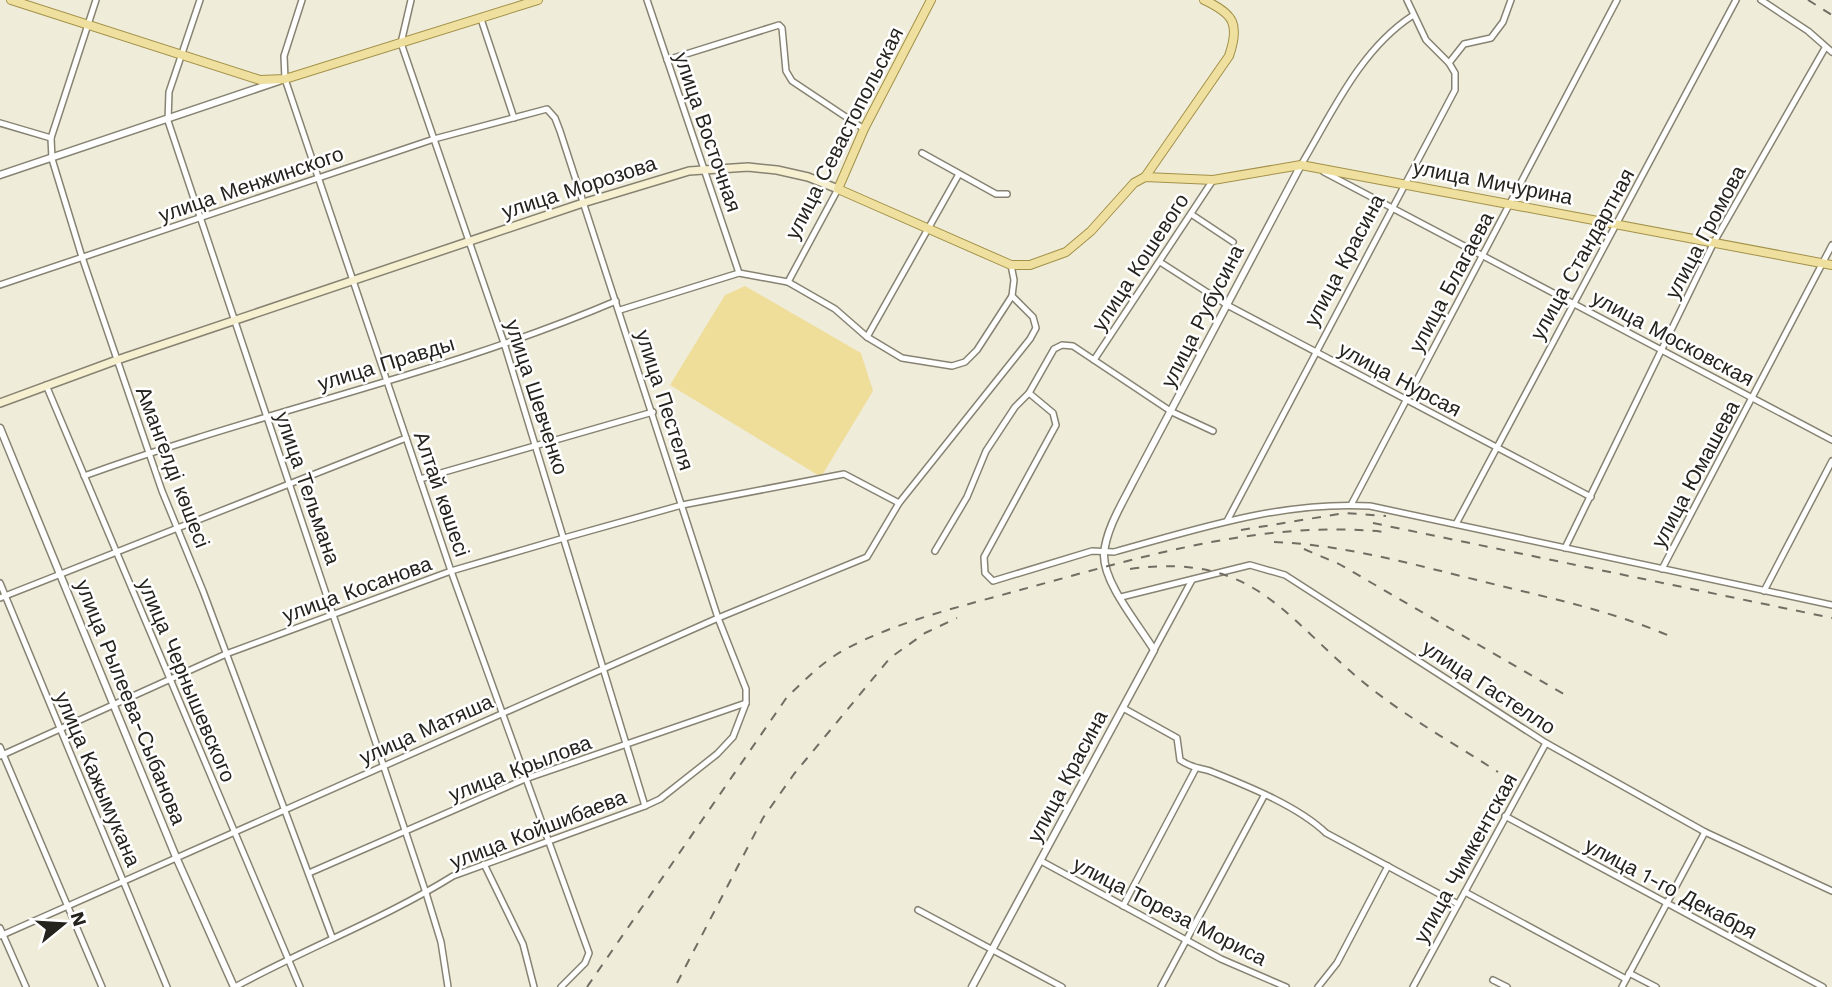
<svg xmlns="http://www.w3.org/2000/svg" width="1832" height="987" viewBox="0 0 1832 987" font-family="'Work Sans',sans-serif">
  <rect width="100%" height="100%" fill="#f0ecda"/>
  <polygon fill="#eede9a" points="745,286 861,353 873,391 821,477 670,385 725,295"/>
  <g fill="none" stroke-linecap="round" stroke-linejoin="round">
    <defs>
      <g id="minor">
        <polyline points="96,0 51,138 52,159 82,257 162,491 203,591 332,937"/>
        <polyline points="200,0 169,92 168,121 426,893 441,942 448,987"/>
        <polyline points="302,0 284,56 285,79 451,571 589,953 585,963 561,987"/>
        <polyline points="411,0 401,43 504,343 645,806"/>
        <polyline points="647,0 739,273"/>
        <polyline points="1407,0 1426,40 1449,63"/>
        <polyline points="1761,0 1808,31 1832,52"/>
        <polyline points="481,19 514,118"/>
        <polyline points="667,60 779,25 782,28 786,71 792,81 864,129"/>
        <polyline points="0,123 51,138"/>
        <polyline points="922,153 996,194 1007,194"/>
        <path d="M1301 165C1332 113 1360 50 1412 16"/>
        <polyline points="1324,172 1832,440"/>
        <polyline points="1191,214 1233,242"/>
        <polyline points="1160,262 1227,305 1591,497"/>
        <polyline points="788,282 838,189"/>
        <path d="M0 285 434 139 547 109 555 118 560 131 718 618 746 689V703L733 737 717 754 660 799 645 806 453 876C384 919 306 948 235 987"/>
        <polyline points="620,310 739,273 788,282 835,309 867,337 902,358 952,366 965,362 977,350 1012,296 1014,280 1011,265"/>
        <polyline points="867,337 959,174"/>
        <polyline points="1094,360 1213,180"/>
        <polyline points="46,385 300,987"/>
        <path d="M1029 393 1053 413 1056 425 984 557 985 573 993 581 1092 551 1114 552C1198 529 1281 501 1370 506L1832 605"/>
        <path d="M84 476C259 412 445 374 616 301"/>
        <polyline points="420,479 653,412"/>
        <polyline points="1351,505 1617,0"/>
        <polyline points="1227,521 1455,90 1455,73 1449,63 1464,44 1491,38 1503,22 1511,0"/>
        <polyline points="1456,524 1736,0"/>
        <polyline points="1565,548 1714,242 1825,48"/>
        <polyline points="935,551 967,497 986,451 1015,407 1029,393 1054,349 1062,345 1073,346 1172,412 1213,431"/>
        <polyline points="1662,569 1832,245"/>
        <polyline points="0,583 167,987"/>
        <polyline points="1764,591 1832,461"/>
        <polyline points="1121,597 1250,565 1285,575 1546,743 1705,832 1832,891"/>
        <polyline points="0,598 406,438"/>
        <polyline points="1154,650 1192,580"/>
        <path d="M1123 708 1177 738 1180 760C1196 771 1200 766 1215 773 1250 787 1299 807 1326 833L1458 904"/>
        <polyline points="0,747 102,987"/>
        <polyline points="0,756 226,654 451,571 564,538 682,505 844,474 899,503"/>
        <polyline points="1505,816 1823,987"/>
        <polyline points="1041,861 1221,959 1286,987"/>
        <polyline points="484,864 523,944 534,987"/>
        <polyline points="309,873 525,779 746,703"/>
        <polyline points="1465,892 1626,979"/>
        <polyline points="1123,906 1195,770"/>
        <polyline points="918,910 1062,987"/>
        <polyline points="0,928 26,987"/>
        <polyline points="0,936 718,618 867,557 899,503 1030,339 1036,328 1033,317 1012,296"/>
        <polyline points="1629,973 1656,987"/>
        <polyline points="1493,980 1507,987"/>
        <polyline points="1161,987 1264,796"/>
        <polyline points="1318,987 1337,963 1388,866"/>
        <polyline points="1413,987 1546,743"/>
        <polyline points="1622,987 1705,832"/>
      </g>
      <g id="tertiary">
        <polyline points="0,175 279,81"/>
        <polyline points="0,428 176,857 234,987"/>
        <path d="M972 987 1154 650C1139 625 1103 583 1104 554 1106 529 1122 504 1133 482L1301 165"/>
      </g>
      <polyline id="secondary" points="0,403 117,360 583,203 689,171 748,167 777,170 808,177 838,189"/>
      <g id="primary">
        <polyline points="11,0 260,80 285,79 538,0"/>
        <polyline points="931,0 864,129 838,189 1011,265 1030,265 1066,252 1091,231 1134,183 1145,177 1213,180 1301,165 1832,265"/>
        <path d="M1145 177 1229 56C1240 24 1234 14 1204 0"/>
      </g>
    </defs>
    <use href="#minor" stroke="#878373" stroke-width="8"/>
    <use href="#tertiary" stroke="#878373" stroke-width="9"/>
    <use href="#secondary" stroke="#878373" stroke-width="10"/>
    <use href="#primary" stroke="#a29149" stroke-width="10"/>
    <use href="#minor" stroke="#fff" stroke-width="5"/>
    <use href="#tertiary" stroke="#fff" stroke-width="6"/>
    <use href="#secondary" stroke="#f7f0d0" stroke-width="7"/>
    <use href="#primary" stroke="#efe0a0" stroke-width="8"/>
    <g stroke="#706d63" stroke-width="2" stroke-dasharray="9 9" stroke-linecap="butt">
      <polyline points="1808,0 1832,15"/>
      <polyline points="1373,523 1832,618"/>
      <polyline points="1241,530 1345,513 1386,516"/>
      <path d="M1274 542C1347 545 1415 565 1485 582 1549 598 1614 611 1674 638"/>
      <polyline points="1304,549 1339,564 1567,696"/>
      <path d="M1130 569C1262 551 1286 624 1377 693 1415 722 1458 746 1498 772"/>
      <polyline points="677,983 763,818 794,774 890,658 925,633 957,618"/>
      <path d="M587 987 787 697C805 680 822 662 844 650 897 621 963 606 1020 590 1138 558 1262 519 1385 532"/>
    </g>
  </g>
  <g text-anchor="middle" dominant-baseline="central" stroke-width="5" stroke-linejoin="round" paint-order="stroke">
    <g font-size="21" fill="#25231d" stroke="#fff">
      <text transform="translate(708 132) rotate(71)">улица Восточная</text>
      <text transform="translate(844 133) rotate(-63)">улица Севастопольская</text>
      <text transform="translate(1493 182) rotate(11)">улица Мичурина</text>
      <text transform="translate(251 184) rotate(-19)">улица Менжинского</text>
      <text transform="translate(579 187) rotate(-18)">улица Морозова</text>
      <text transform="translate(1705 232) rotate(-62)">улица Громова</text>
      <text transform="translate(1582 254) rotate(-61)">улица Стандартная</text>
      <text transform="translate(1344 260) rotate(-62)">улица Красина</text>
      <text transform="translate(1140 262) rotate(-57)">улица Кошевого</text>
      <text transform="translate(1451 282) rotate(-62)">улица Благаева</text>
      <text transform="translate(1202 316) rotate(-63)">улица Рубусина</text>
      <text transform="translate(1673 338) rotate(28)">улица Московская</text>
      <text transform="translate(386 363) rotate(-17)">улица Правды</text>
      <text transform="translate(1400 379) rotate(28)">улица Нурсая</text>
      <text transform="translate(537 397) rotate(72)">улица Шевченко</text>
      <text transform="translate(665 400) rotate(72)">улица Пестеля</text>
      <text transform="translate(173 467) rotate(69)">Амангелді көшесі</text>
      <text transform="translate(1695 474) rotate(-62)">улица Юмашева</text>
      <text transform="translate(308 488) rotate(71)">улица Тельмана</text>
      <text transform="translate(442 494) rotate(71)">Алтай көшесі</text>
      <text transform="translate(357 589) rotate(-20)">улица Косанова</text>
      <text transform="translate(187 680) rotate(67)">улица Чернышевского</text>
      <text transform="translate(1489 687) rotate(33)">улица Гастелло</text>
      <text transform="translate(131 702) rotate(68)">улица Рылеева-Сыбанова</text>
      <text transform="translate(426 729) rotate(-24)">улица Матяша</text>
      <text transform="translate(520 768) rotate(-21)">улица Крылова</text>
      <text transform="translate(1067 776) rotate(-62)">улица Красина</text>
      <text transform="translate(98 779) rotate(67)">улица Кажымукана</text>
      <text transform="translate(538 829) rotate(-21)">улица Койшибаева</text>
      <text transform="translate(1465 858) rotate(-61)">улица Чимкентская</text>
      <text transform="translate(1671 888) rotate(28)">улица 1-го Декабря</text>
      <text transform="translate(1170 911) rotate(27)">улица Тореза Мориса</text>
    </g>
  </g>
  <g transform="translate(63 924) rotate(72)" stroke="#ffffff" stroke-width="5" paint-order="stroke">
  <path d="M0-5L12 26L0 18L-12 26Z" fill="#25231d"/>
  <text y="-10" font-size="19" font-weight="bold" text-anchor="middle" fill="#25231d">N</text>
  </g>
</svg>
